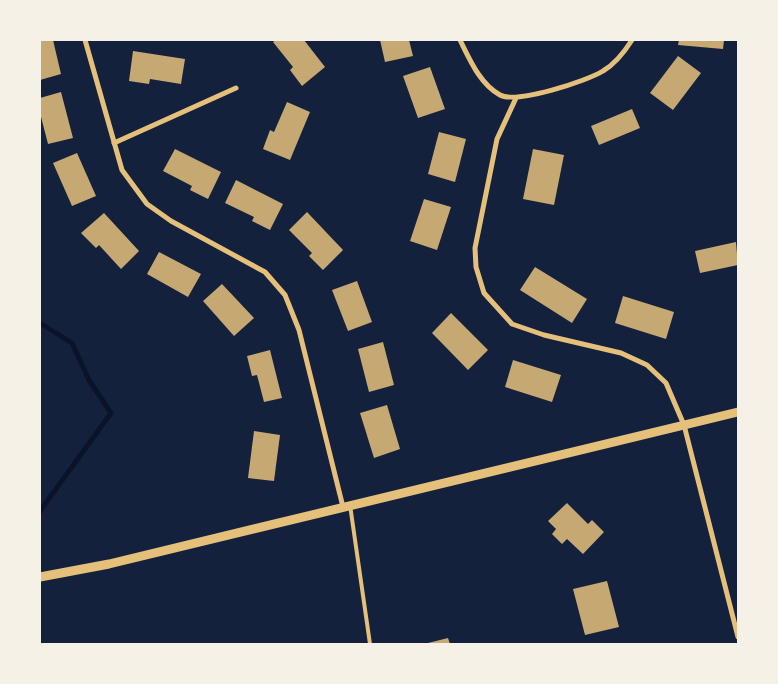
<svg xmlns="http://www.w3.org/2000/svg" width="778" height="684" viewBox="0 0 778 684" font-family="Lato,sans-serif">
  <rect width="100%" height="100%" fill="#14213d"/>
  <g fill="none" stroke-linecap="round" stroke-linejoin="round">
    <polyline stroke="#0b132b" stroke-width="5" points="40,323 72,343 89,380 111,413 40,511"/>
  </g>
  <g fill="#c6a872">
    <polygon points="40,40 53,40 61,74 40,80"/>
    <polygon points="276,40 304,40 325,67 302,86 290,70 293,67 273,42"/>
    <polygon points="380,40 409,40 413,56 385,62"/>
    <polygon points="679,40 724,40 723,49 678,45"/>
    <polygon points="133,51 185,59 181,84 150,79 149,84 129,81"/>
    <polygon points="678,56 701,73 673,110 650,93"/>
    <polygon points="430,67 445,109 418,118 403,76"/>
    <polygon points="61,92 73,138 48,144 40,113 40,98"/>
    <polygon points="287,102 310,112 290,160 263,149 270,130 274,132"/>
    <polygon points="632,109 640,128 599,145 591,126"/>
    <polygon points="439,132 466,139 455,182 428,174"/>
    <polygon points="175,149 221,172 208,199 190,190 192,186 163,171"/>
    <polygon points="533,149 564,155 554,205 523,199"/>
    <polygon points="77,153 96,196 72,206 53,163"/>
    <polygon points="236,180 283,204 270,230 252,221 254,217 225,203"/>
    <polygon points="424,199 451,207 437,250 410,241"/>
    <polygon points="307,212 343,250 323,270 309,256 312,253 289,230"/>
    <polygon points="104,213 139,251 121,269 99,245 96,248 81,233"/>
    <polygon points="736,242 738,265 700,273 695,251"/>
    <polygon points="159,252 201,274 188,297 147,274"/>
    <polygon points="535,267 587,299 572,323 520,290"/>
    <polygon points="357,281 372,322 348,331 332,290"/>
    <polygon points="222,284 254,318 234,336 203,301"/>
    <polygon points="623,296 674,312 666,339 615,323"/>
    <polygon points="451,313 488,350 468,370 432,333"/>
    <polygon points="383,342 394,385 369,392 358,349"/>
    <polygon points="270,350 282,398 264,402 257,375 252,376 247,356"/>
    <polygon points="513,360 561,375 552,402 505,387"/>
    <polygon points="387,405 400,449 374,458 360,413"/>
    <polygon points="254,431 280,435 274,481 248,478"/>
    <polygon points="567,503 588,524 592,520 604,532 583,554 567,539 562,544 552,534 556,529 548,521"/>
    <polygon points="607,581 619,627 585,635 573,589"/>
    <polygon points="448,638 450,644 428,644 428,643"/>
  </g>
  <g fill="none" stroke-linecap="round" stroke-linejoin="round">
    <polyline stroke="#e5c07b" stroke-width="4" points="350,505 370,644"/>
    <g stroke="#e5c07b" stroke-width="5">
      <polyline points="85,40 122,170 147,204 171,221 265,272 285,295 299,330 343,507"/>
      <path d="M460 40C470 60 480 84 500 95 517 104 587 81 603 71 615 64 625 51 632 40"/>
      <polyline points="516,98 497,139 475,248 476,267 484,293 512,324 544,335 621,353 647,365 666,383 684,425 738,637"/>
      <polyline points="114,143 236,88"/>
    </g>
    <polyline stroke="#e5c07b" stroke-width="9" points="40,577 109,564 738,412"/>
  </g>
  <rect width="778" height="684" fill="none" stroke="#f6f1e7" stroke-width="82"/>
</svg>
